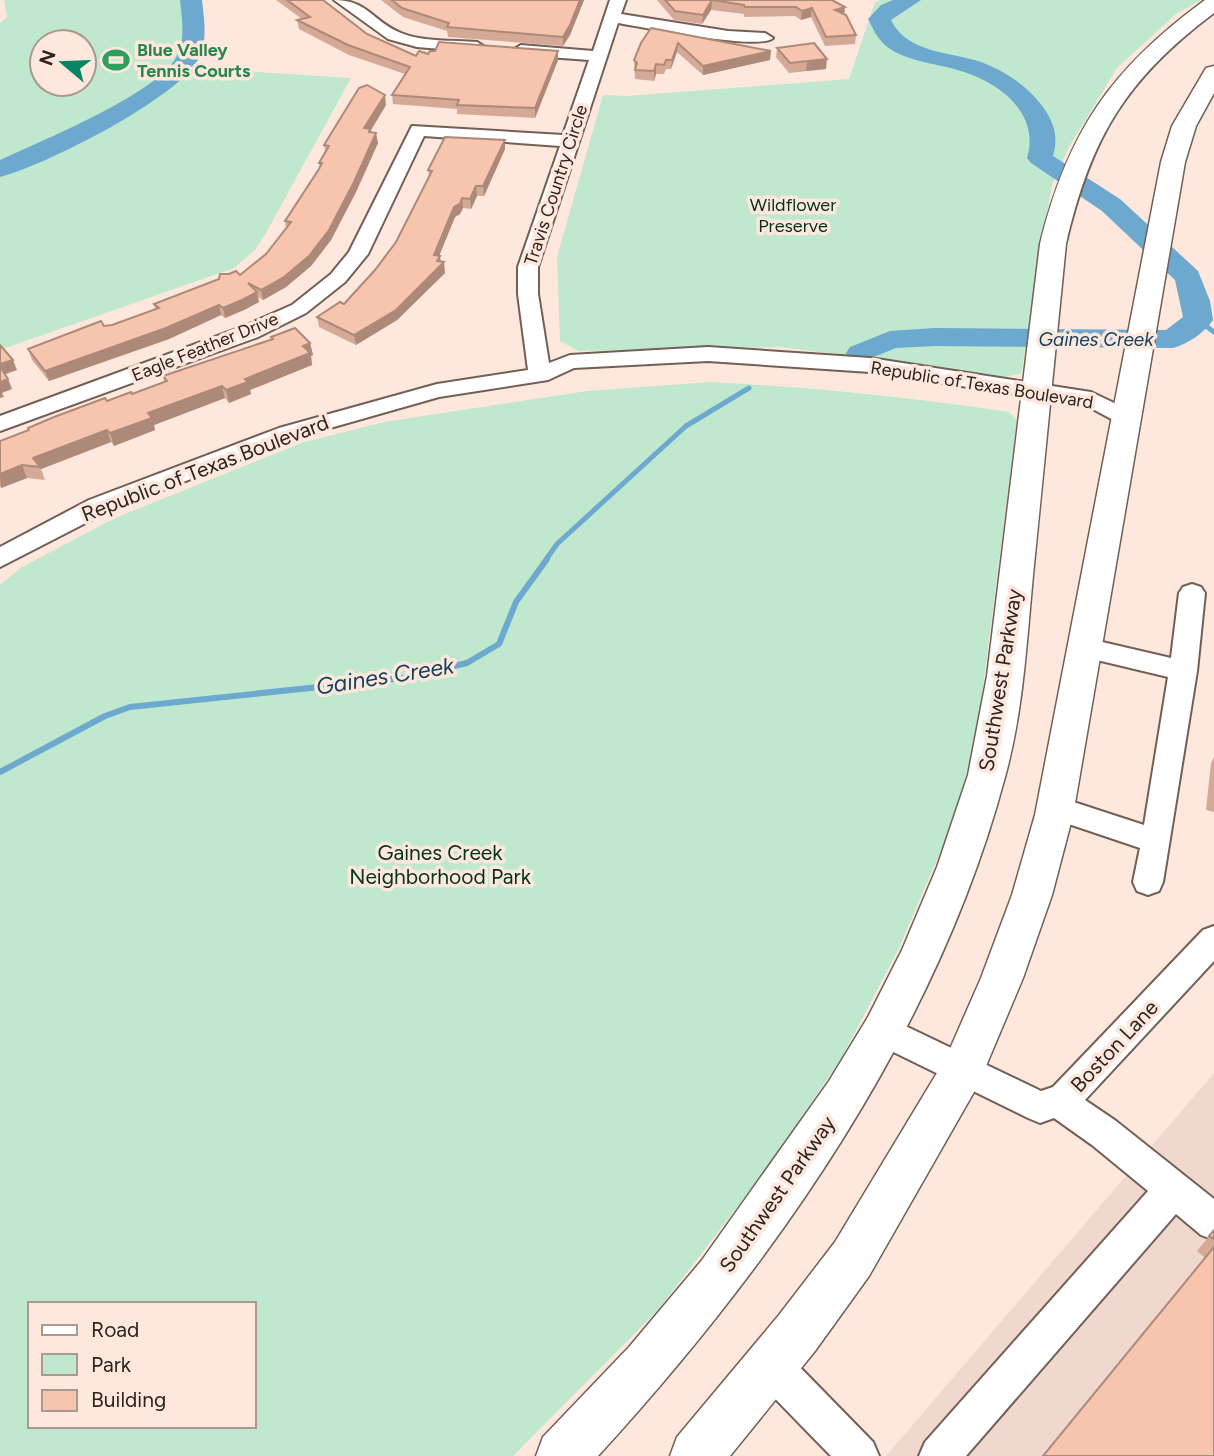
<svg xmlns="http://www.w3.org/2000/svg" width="1214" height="1456" viewBox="0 0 1214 1456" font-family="Figtree,sans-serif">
  <rect width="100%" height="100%" fill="#fee7dc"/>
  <polygon fill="#f0d8ce" points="1214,1073 1214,1456 886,1456"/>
  <g fill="#bfe8ce" fill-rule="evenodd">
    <path d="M4 0H200C203 24 200 45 193 68L351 78 266 233 255 250 234 268 0 350V23L7 17ZM42 42H84V84H42Z"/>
    <polygon points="880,0 1201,0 1176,14 1117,68 1069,147 1052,185 1021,374 1001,377 781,347 579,351 560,341 557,257 603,95 627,96 849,79 875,2"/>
    <path d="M711 382C811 387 909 397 1009 412L1017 420 978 726 955 818 899 948 842 1057 771 1163 658 1310 513 1456H0V585L22 567 115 518 301 443 384 422 587 391ZM30 1304H254V1426H30Z"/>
  </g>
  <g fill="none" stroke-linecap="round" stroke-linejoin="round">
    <g stroke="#6da8ce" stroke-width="5">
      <polyline points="1198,320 1214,332"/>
      <polyline points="545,561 557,544 686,426 749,388"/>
    </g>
    <polyline stroke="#6da8ce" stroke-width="6" points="0,772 105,716 130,707 404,678 467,663 499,644 516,602 547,559"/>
    <g fill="#6da8ce" fill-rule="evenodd">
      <path d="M180 0H202C204 19 208 40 199 58 179 98 44 166 0 177V160C41 141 154 95 176 58 186 41 182 19 180 0Z"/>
      <path d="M893 0H921L891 20C906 53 951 52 981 62 1006 71 1030 88 1045 110 1055 125 1058 138 1053 156L1120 199 1198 271 1210 301 1213 320C1204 333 1188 344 1173 348L935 346 896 348 861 362 850 359 846 353 850 347 890 331 935 328 1166 330 1183 317 1175 280 1102 211 1031 163 1027 158C1040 115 1002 84 964 72 939 63 908 63 886 46 877 38 873 29 868 19L881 5Z"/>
    </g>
    <defs>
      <g id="minor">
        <path d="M334 0C368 0 373 22 401 33 423 42 453 40 477 42L485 47 477 52 417 47 388 39Z"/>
        <path d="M610 0H626L621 14 728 31 765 33 773 38C760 51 642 27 618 23L538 267V294L549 363 570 355 708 347 870 358 1091 392 1135 413 1138 418 1135 423H1119L1085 405 870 372 708 361 574 368 548 380 439 397 295 438 107 512 0 567V547L89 500 279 428 437 384 528 370 518 294V267L560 146 424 136 368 254 345 282 306 313 258 337 0 431V416L242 327 292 305 331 274 349 252 412 126 563 135 589 60 521 55 513 50 521 45 593 51Z"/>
        <polygon points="1192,584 1201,587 1205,593 1197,671 1163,882 1159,891 1148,895 1137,891 1133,882 1140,848 1045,816 1040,808 1045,800 1055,796 1144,825 1168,677 1076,655 1072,648 1076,641 1085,638 1171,658 1179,593 1183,587"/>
        <polygon points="1214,926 1214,961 1085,1100 1116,1121 1214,1199 1214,1240 1201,1235 1176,1214 966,1456 919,1456 925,1442 1148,1191 1092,1145 1054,1118 1040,1123 1028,1118 871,1041 866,1031 871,1021 883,1016 895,1021 1041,1091 1053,1087 1203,930"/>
        <polygon points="771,1347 785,1352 873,1442 879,1456 831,1456 757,1380 752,1366 757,1352"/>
      </g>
      <g id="major">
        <path d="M1205 0H1214V13C1126 79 1091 137 1066 244 1055 351 1045 458 1034 565 1027 635 1024 709 1005 777 937 1032 774 1264 598 1456H536L543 1437 629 1347 702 1260 829 1081 868 1017 902 950 937 867 968 775 987 676 1040 244C1068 131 1111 69 1205 0Z"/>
        <polygon points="1214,66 1214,93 1196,126 1185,162 1073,815 1052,895 1023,978 978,1085 869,1276 815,1351 730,1456 670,1456 677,1437 779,1315 835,1242 946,1058 981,978 1012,895 1035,815 1161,162 1172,126 1206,68"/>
      </g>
    </defs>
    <use href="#minor" stroke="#725f56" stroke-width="4"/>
    <use href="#major" stroke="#725f56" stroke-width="3"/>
    <use href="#minor" fill="#fff" fill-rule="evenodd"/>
    <use href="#major" fill="#fff" fill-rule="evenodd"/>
  </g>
  <g fill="#d4a995">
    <polygon points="276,0 323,0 367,34 416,56 428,54 558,51 558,60 535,118 457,114 457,109 393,104 392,95 405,74 349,55 299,29 297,20 302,19"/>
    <polygon points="381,0 584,0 570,35 563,46 448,37 447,31 403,17"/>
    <polygon points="657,0 832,0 844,14 856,35 855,44 825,46 811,17 801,20 795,16 744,17 744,14 711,10 702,24 674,20"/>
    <polygon points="651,28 770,60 703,75 677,52 671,69 666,69 664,74 656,74 654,81 635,79 634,60"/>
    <polygon points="777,48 826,69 789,73 776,57"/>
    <polygon points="386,105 371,130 371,133 378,143 356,192 331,240 311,266 286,287 263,300 258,297 259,302 244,310 225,318 221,315 169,339 49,381 32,360 28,349 104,326 112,325 155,309 154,304 240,275 266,254 286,228 285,221 320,167 319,163 325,151 324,145"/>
    <polygon points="505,149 484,196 477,196 471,209 463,208 460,214 455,217 439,256 445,273 397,320 356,345 319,327 317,317 344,304 375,270 396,242 429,177 428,170"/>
    <polygon points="271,337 310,343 313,355 311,356 312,365 250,390 251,394 229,403 225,398 154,425 155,430 114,446 111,442 41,469 45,480 27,478 1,488 0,486 0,441 29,431 28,428 107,401 132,394 164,382 163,376 272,339"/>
    <polygon points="1214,757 1214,812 1206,810 1211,763"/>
    <polygon points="1214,1230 1214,1456 1205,1258 1197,1251"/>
  </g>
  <g fill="#ad8979">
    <polygon points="580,0 584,0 570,35 563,46 563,37"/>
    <polygon points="712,0 711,10 702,24 703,15"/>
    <polygon points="845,7 844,16 835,10"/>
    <polygon points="812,8 811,17 801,20 802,11"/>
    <polygon points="678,43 677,52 671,69 672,60"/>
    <polygon points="558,51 558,60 535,118 535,108"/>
    <polygon points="771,51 770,60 703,75 703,66"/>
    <polygon points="827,59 826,69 806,71 807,62"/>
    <polygon points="656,64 656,74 654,81 654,71"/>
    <polygon points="385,95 386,105 371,130 372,139 364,128"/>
    <polygon points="376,133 378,143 356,192 331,240 311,266 286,287 263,300 261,290"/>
    <polygon points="505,140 505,149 484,196 483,186"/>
    <polygon points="476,186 477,196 471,209 470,199"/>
    <polygon points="462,198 463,208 460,214 455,217 437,261 440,256 441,265 444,262 445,273 397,320 356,345 354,335 434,255 454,207"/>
    <polygon points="257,292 259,302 244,310 225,318 223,308"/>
    <polygon points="219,305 221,315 169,339 49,381 45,371"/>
    <polygon points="310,343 313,355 311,356 312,365 250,390 251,394 229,403 226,390 303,346"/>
    <polygon points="13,360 17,370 3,375 0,368 0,364"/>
    <polygon points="8,379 12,389 2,393 4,397 0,398 0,382"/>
    <polygon points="222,386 225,398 154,425 155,430 114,446 110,433 148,413"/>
    <polygon points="107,430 111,442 41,469 33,458"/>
    <polygon points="22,465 27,478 1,488 0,474"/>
  </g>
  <g fill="#f7c4ad" stroke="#ad8979" stroke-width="2">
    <polygon points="287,0 323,0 367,34 416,56 419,51 428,54 430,51 435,51 439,42 558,51 535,108 457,105 459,100 392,95 410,67 348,45 297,20 310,17"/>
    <polygon points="392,0 580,0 570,25 563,37 447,27 449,23 402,8"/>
    <polygon points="665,0 832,0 845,7 835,10 846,15 856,35 826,37 812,8 802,11 796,7 745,7 744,5 712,0 703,15 675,11"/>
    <polygon points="651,28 771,51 703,66 678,43 672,60 666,60 664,65 656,64 654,71 635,70 637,63 634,60 641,43"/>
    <polygon points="814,43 827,59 790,63 777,48"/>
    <polygon points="367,85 385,95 364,128 370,129 369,132 376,133 354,182 329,230 309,256 284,277 261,290 248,283 257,292 242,300 223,308 219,305 166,328 45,371 28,349 101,321 104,326 112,325 159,308 154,304 219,279 220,274 229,274 236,271 240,275 266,254 291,222 285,221 319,169 322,163 319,163 329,146 324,145 359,88"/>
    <polygon points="445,137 505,140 483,186 476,186 470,199 462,198 460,204 454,207 434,255 440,256 437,261 444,262 396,310 354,335 317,317 340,302 344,304 375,270 396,242 432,171 428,170"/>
    <polygon points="295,328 310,343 303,346 310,353 245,379 248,382 226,390 222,386 148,413 152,418 110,433 107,430 33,458 40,467 22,465 0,474 0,441 29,430 28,428 54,417 105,398 107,401 131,392 132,394 167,381 163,376 273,339 271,337"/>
    <polygon points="0,345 13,360 0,364"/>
    <polygon points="0,367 8,379 0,382"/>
    <polygon points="1214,1230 1214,1239 1209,1236"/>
    <polygon points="1214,1247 1214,1456 1043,1456"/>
  </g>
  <defs>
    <symbol id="stadium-bare" viewBox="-9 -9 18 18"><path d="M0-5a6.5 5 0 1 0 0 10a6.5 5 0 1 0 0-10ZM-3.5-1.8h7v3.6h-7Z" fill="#2e9e5b" stroke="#fee7dc" stroke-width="2.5" paint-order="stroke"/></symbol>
  </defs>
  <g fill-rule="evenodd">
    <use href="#stadium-bare" x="97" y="41" width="38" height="38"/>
  </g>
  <g text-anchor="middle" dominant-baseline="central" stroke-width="7" stroke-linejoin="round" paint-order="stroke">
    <g font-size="18" font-weight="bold" fill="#27864d" stroke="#fee7dc" text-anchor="start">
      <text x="137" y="50">Blue Valley<tspan x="137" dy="21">Tennis Courts</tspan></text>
    </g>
    <g font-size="18" fill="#2c2420" stroke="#fee7dc">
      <text transform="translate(556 185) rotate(-72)">Travis Country Circle</text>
      <text transform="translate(205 347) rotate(-22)">Eagle Feather Drive</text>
      <text transform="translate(982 385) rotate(9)">Republic of Texas Boulevard</text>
    </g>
    <g font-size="18" fill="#00331c" stroke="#fee7dc">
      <text x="793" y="205">Wildflower<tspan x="793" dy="21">Preserve</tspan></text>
    </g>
    <g font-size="19" font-style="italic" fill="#11415b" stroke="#fee7dc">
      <text x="1096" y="339">Gaines Creek</text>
    </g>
    <g font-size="21" fill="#2c2420" stroke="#fee7dc">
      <text transform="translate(205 468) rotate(-21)">Republic of Texas Boulevard</text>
      <text transform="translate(1000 680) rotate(-81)">Southwest Parkway</text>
      <text transform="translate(1114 1046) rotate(-47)">Boston Lane</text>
      <text transform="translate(777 1194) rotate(-55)">Southwest Parkway</text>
    </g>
    <g font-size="21" fill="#00331c" stroke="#fee7dc">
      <text x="440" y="852">Gaines Creek<tspan x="440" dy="24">Neighborhood Park</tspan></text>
    </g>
    <g font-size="23" font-style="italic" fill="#11415b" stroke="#fee7dc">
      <text transform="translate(385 676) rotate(-9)">Gaines Creek</text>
    </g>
  </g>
  <rect x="28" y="1302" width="228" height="126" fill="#fee7dc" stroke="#aa9991" stroke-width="2"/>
  <rect x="42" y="1325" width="35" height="10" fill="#ffffff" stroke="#aa9991" stroke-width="2"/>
  <text x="91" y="1337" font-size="21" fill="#2c2420">Road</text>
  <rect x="42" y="1354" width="35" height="21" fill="#bfe8ce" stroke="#aa9991" stroke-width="2"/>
  <text x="91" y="1372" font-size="21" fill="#2c2420">Park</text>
  <rect x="42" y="1390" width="35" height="21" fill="#f7c4ad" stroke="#aa9991" stroke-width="2"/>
  <text x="91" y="1407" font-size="21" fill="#2c2420">Building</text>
  <g transform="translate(63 63) rotate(289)"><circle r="33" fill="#fee7dc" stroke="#aa9991" stroke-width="2"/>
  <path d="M0-5L12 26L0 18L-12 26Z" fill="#088567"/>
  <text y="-10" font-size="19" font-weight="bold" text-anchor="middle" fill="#2c2420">N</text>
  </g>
</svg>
